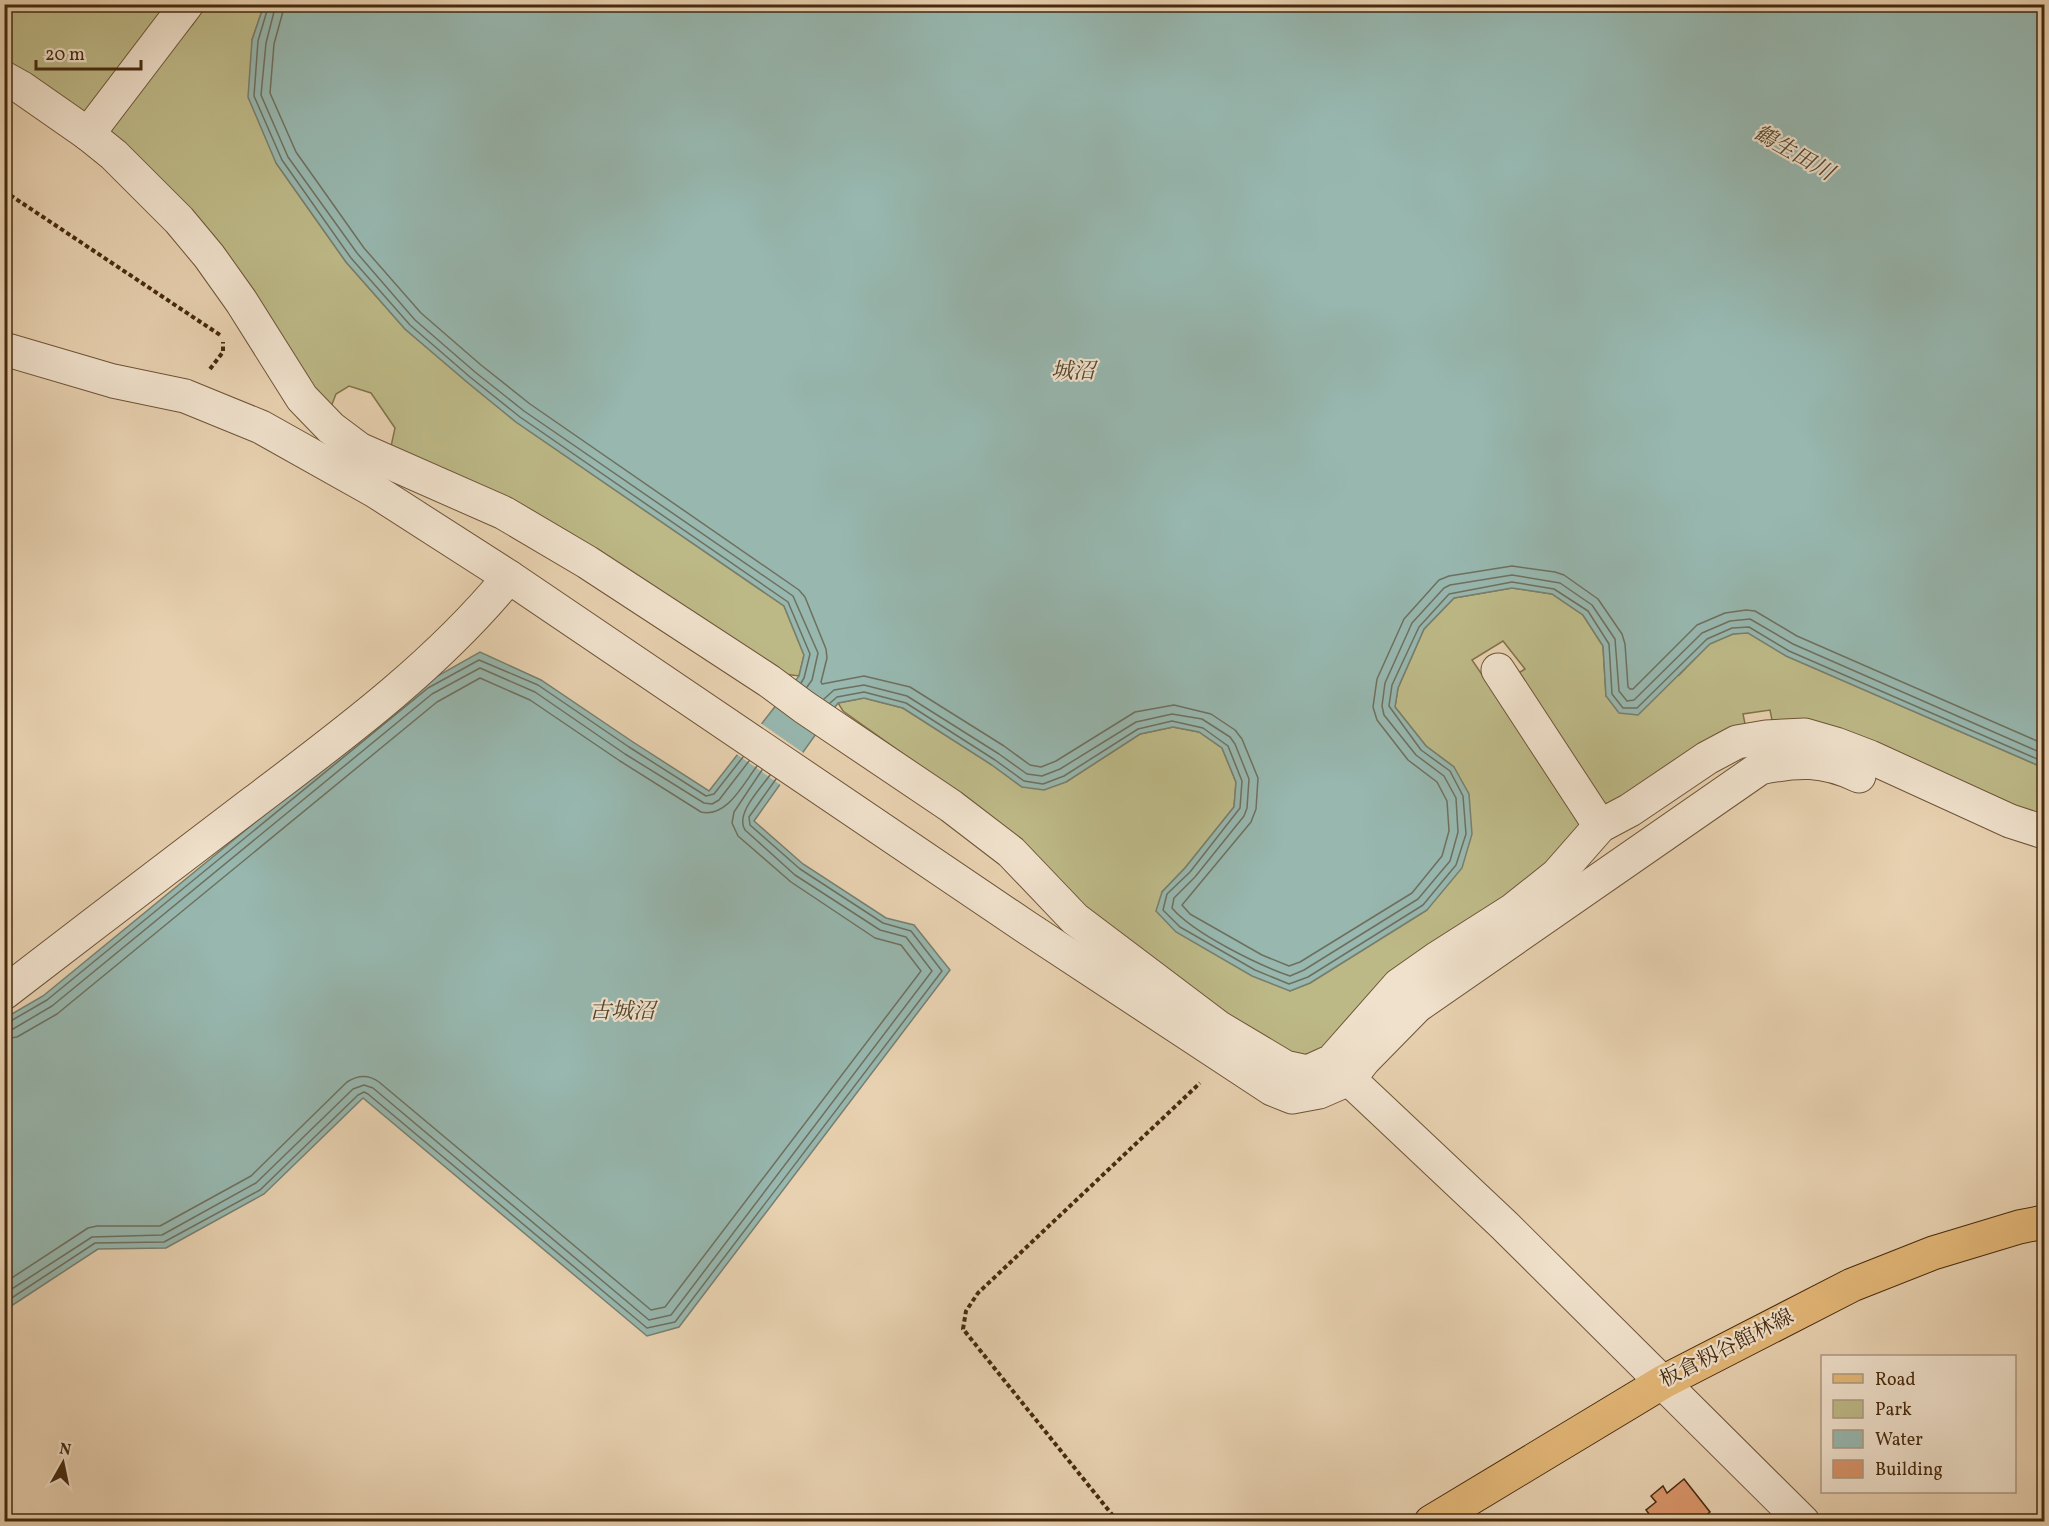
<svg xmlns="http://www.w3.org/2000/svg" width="2049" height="1526" viewBox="0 0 2049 1526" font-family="Vollkorn,'Noto Serif JP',serif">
  <rect width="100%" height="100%" fill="#e8d1b0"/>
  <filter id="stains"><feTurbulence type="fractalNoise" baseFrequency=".00333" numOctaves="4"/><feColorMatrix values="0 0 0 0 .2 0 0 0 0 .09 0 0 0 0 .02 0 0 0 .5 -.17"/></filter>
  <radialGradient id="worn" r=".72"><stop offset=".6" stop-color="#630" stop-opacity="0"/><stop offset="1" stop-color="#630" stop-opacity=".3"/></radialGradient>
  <g fill="#bdb987" stroke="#82724a" stroke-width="1.5">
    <polygon points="161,4 166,8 82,117 5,68 5,5"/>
    <polygon points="206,5 264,5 252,40 276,163 346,262 405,329 467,382 516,422 784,606 804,655 799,676 784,674 390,451 395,428 371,393 349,386 336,394 329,412 99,132 193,24"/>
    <polygon points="1512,588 1552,594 1583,615 1603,646 1606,696 1679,675 1710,643 1733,634 1748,632 1787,656 2044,768 2044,819 1773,725 1770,710 1743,714 1746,729 1606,814 1517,674 1525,669 1503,641 1472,660 1588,830 1314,1057 1285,1055 1096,919 961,795 843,711 838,703 864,698 903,708 992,765 1022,787 1066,782 1140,734 1173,727 1199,732 1222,748 1236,782 1234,807 1185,868 1162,892 1290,991 1310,983 1427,910 1454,767 1426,746 1395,707 1398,688 1424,629 1454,598"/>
  </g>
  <polygon fill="#97b7af" stroke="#777f6e" stroke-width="1.5" points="264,5 2044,5 2044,768 1786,656 1748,633 1733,634 1710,644 1638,715 1619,713 1606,696 1603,646 1583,615 1552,594 1512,588 1454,598 1424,629 1398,688 1395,707 1426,746 1454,767 1469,794 1472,834 1462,868 1427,910 1310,983 1290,991 1252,976 1176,932 1156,911 1162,892 1185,868 1234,807 1236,782 1222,748 1199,732 1173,727 1140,734 1066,782 1044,790 1022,787 992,765 903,708 864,698 838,703 754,821 803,864 886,918 914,925 950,970 679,1327 647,1336 363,1098 264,1194 166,1248 98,1249 5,1310 5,1018 43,996 425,683 480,652 541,680 633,742 709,791 799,676 804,655 784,606 516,422 467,382 405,329 346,262 276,163 248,97 252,40"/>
  <polygon fill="#e8d1b0" points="759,722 805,754 782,786 735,753"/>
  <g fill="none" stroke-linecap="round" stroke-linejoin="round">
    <g stroke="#6e705e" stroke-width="1.5">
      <polyline points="269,4 258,41 254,96 282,160 351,258 410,325 470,377 520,417 788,602 810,654 804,678 801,683"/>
      <polyline points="276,4 266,43 261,95 288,157 357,253 415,320 475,372 524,411 793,596 818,653 812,680 807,687"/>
      <polyline points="285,4 274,44 270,93 296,152 364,248 421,313 481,365 530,404 799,590 805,597 826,649 827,658 821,682 822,684 864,676 910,687 1004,746 1030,765 1041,767 1056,761 1135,712 1174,705 1211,714 1235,730 1242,739 1258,778 1256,809 1251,822 1182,905 1190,914 1262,955 1289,966 1300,962 1412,893 1442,856 1449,831 1447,801 1437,782 1408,760 1377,720 1373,707 1377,679 1404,619 1439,580 1449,576 1512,566 1555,572 1564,575 1598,599 1622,634 1625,644 1628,687 1630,689 1633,689 1697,625 1725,613 1746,610 1755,611 1797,636 2044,744"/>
      <path d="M824 699 834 690 864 685 907 696 999 754 1027 774 1042 776 1060 769 1136 722 1172 714 1202 719 1230 737 1235 744 1249 779 1247 808 1244 816 1195 877 1174 898 1172 908C1193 933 1258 965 1290 976L1304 970 1418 899 1450 861 1458 832 1456 798 1444 776 1416 755 1384 715 1382 706 1385 683 1412 623 1444 588 1450 585 1512 575 1560 583 1592 605 1615 639 1619 691 1627 701 1634 700 1702 633 1730 621 1750 619 1793 644 2044 754"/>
      <polyline points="830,703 837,697 864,692 906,703 995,760 1024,781 1043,784 1064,776 1138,729 1172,721 1203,728 1228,746 1242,781 1240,808 1190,872 1167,894 1163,910 1180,927 1255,970 1289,984 1308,977 1423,905 1456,865 1466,834 1463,796 1450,771 1421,750 1389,706 1392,685 1419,627 1449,594 1512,582 1554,589 1588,611 1609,644 1612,694 1623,708 1637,708 1707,639 1732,628 1749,627 1789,651 2044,762"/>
      <polyline points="4,1023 9,1022 47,1000 428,688 479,660 538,685 629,747 706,796 714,794 743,757"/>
      <polyline points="4,1030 13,1029 52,1006 432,694 480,668 535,692 625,754 704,803 712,804 719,800 749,761"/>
      <path d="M4 1039 17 1037 57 1014 437 702 480 678 530 700 620 761 701 812C727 818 743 784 757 766"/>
      <path d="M4 1283 88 1228 97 1226H160L251 1176 347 1082C358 1075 368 1074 379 1082L651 1310 665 1307 921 971 901 945 875 938 791 882 738 836 732 823 734 812 762 770"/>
      <path d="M4 1294 92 1237 162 1235 256 1183 353 1089 364 1085 373 1088 649 1320 671 1315 932 971 906 937 880 930 795 875 745 830C735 814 760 789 770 775"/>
      <polyline points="4,1303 95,1243 164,1242 260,1190 358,1095 364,1092 368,1094 647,1328 675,1322 942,971 911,931 883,923 800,869 750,825 749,817 776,779"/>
    </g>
  </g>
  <polygon fill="#d9946a" stroke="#462a0d" stroke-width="1.5" points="1684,1479 1710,1512 1698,1522 1655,1522 1646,1510 1656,1502 1651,1496 1663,1486 1667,1493"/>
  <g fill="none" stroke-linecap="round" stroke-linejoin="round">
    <defs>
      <g id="minor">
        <polyline points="4,78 22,88 88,134 114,155 179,220 209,256 241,301 302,398 331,428 359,449 504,513 587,562 769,681 804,707 951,806 1011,852 1075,919 1218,1027 1285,1067 1308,1072 1332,1061 1399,985 1436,959 1513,910 1557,875 1600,826 1630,810 1707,758 1737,742 1766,737 1805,735 1836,744 1870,757 2010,821 2044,832"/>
        <polyline points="88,134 187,4"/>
        <path d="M4 349 113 381 185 396 261 427 375 491 509 577 1026 927 1272 1089 1292 1097 1319 1092 1349 1079 1364 1060 1417 1006 1760 768C1798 760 1823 759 1859 776"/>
        <polyline points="1498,670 1600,826"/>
        <path d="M4 993C87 929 171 865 254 802 344 734 437 665 509 577"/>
        <polyline points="1349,1079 1504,1225 1803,1522"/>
      </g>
      <polyline id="major" points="1431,1522 1663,1382 1852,1285 1933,1253 2019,1227 2044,1222"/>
    </defs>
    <use href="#minor" stroke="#6e5436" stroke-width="35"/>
    <use href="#major" stroke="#462a0d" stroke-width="35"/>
    <g stroke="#462a0d" stroke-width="4" stroke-dasharray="4.5 3" stroke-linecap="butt">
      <polyline points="4,191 220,335"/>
      <polyline points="210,369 223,352 223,342"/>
      <polyline points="1118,1522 963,1329 966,1311 978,1293 1200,1083"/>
    </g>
    <use href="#minor" stroke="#f0e1cc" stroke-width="33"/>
    <use href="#major" stroke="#e4b878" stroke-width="33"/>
  </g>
  <g text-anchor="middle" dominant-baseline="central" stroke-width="4.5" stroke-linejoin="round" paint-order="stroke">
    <g font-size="21" fill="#462a0d" stroke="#f0e1cc">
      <text transform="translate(1727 1349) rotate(-27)">板倉籾谷館林線</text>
    </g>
    <g font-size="22" font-style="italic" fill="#56462d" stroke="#f0e1cc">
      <text transform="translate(1793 154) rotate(30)">鶴生田川</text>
      <text x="1073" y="372">城沼</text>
      <text x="622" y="1012">古城沼</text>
    </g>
  </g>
  <rect width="2049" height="1526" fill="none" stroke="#e8d1b0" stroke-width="24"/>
  <rect x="6" y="6" width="2037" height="1514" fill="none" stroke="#462a0d" stroke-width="3"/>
  <rect x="12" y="12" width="2025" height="1502" fill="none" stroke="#462a0d" stroke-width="1.5"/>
  <rect x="1821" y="1355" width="195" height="138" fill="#f0e1cc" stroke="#ac9880" stroke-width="1.5"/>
  <rect x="1833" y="1374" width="30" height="9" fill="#e4b878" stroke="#ac9880" stroke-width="1.5"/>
  <text x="1875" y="1385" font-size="18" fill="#462a0d">Road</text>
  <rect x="1833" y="1400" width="30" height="18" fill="#bdb987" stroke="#ac9880" stroke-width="1.5"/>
  <text x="1875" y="1415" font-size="18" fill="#462a0d">Park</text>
  <rect x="1833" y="1430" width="30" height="18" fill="#97b7af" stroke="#ac9880" stroke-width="1.5"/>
  <text x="1875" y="1445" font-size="18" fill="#462a0d">Water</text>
  <rect x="1833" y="1460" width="30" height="18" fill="#d9946a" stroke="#ac9880" stroke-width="1.5"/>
  <text x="1875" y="1475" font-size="18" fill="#462a0d">Building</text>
  <g transform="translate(63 1463) rotate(9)" stroke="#f0e1cc" stroke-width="4.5" paint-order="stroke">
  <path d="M0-4.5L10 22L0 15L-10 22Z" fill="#462a0d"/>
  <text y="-9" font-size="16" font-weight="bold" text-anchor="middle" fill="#462a0d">N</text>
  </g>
  <path d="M36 60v9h105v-9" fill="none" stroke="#462a0d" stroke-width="3"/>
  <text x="45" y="60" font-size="18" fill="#462a0d" stroke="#f0e1cc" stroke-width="4.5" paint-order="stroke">20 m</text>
  <rect width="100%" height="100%" filter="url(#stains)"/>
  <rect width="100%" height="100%" fill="url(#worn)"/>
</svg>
